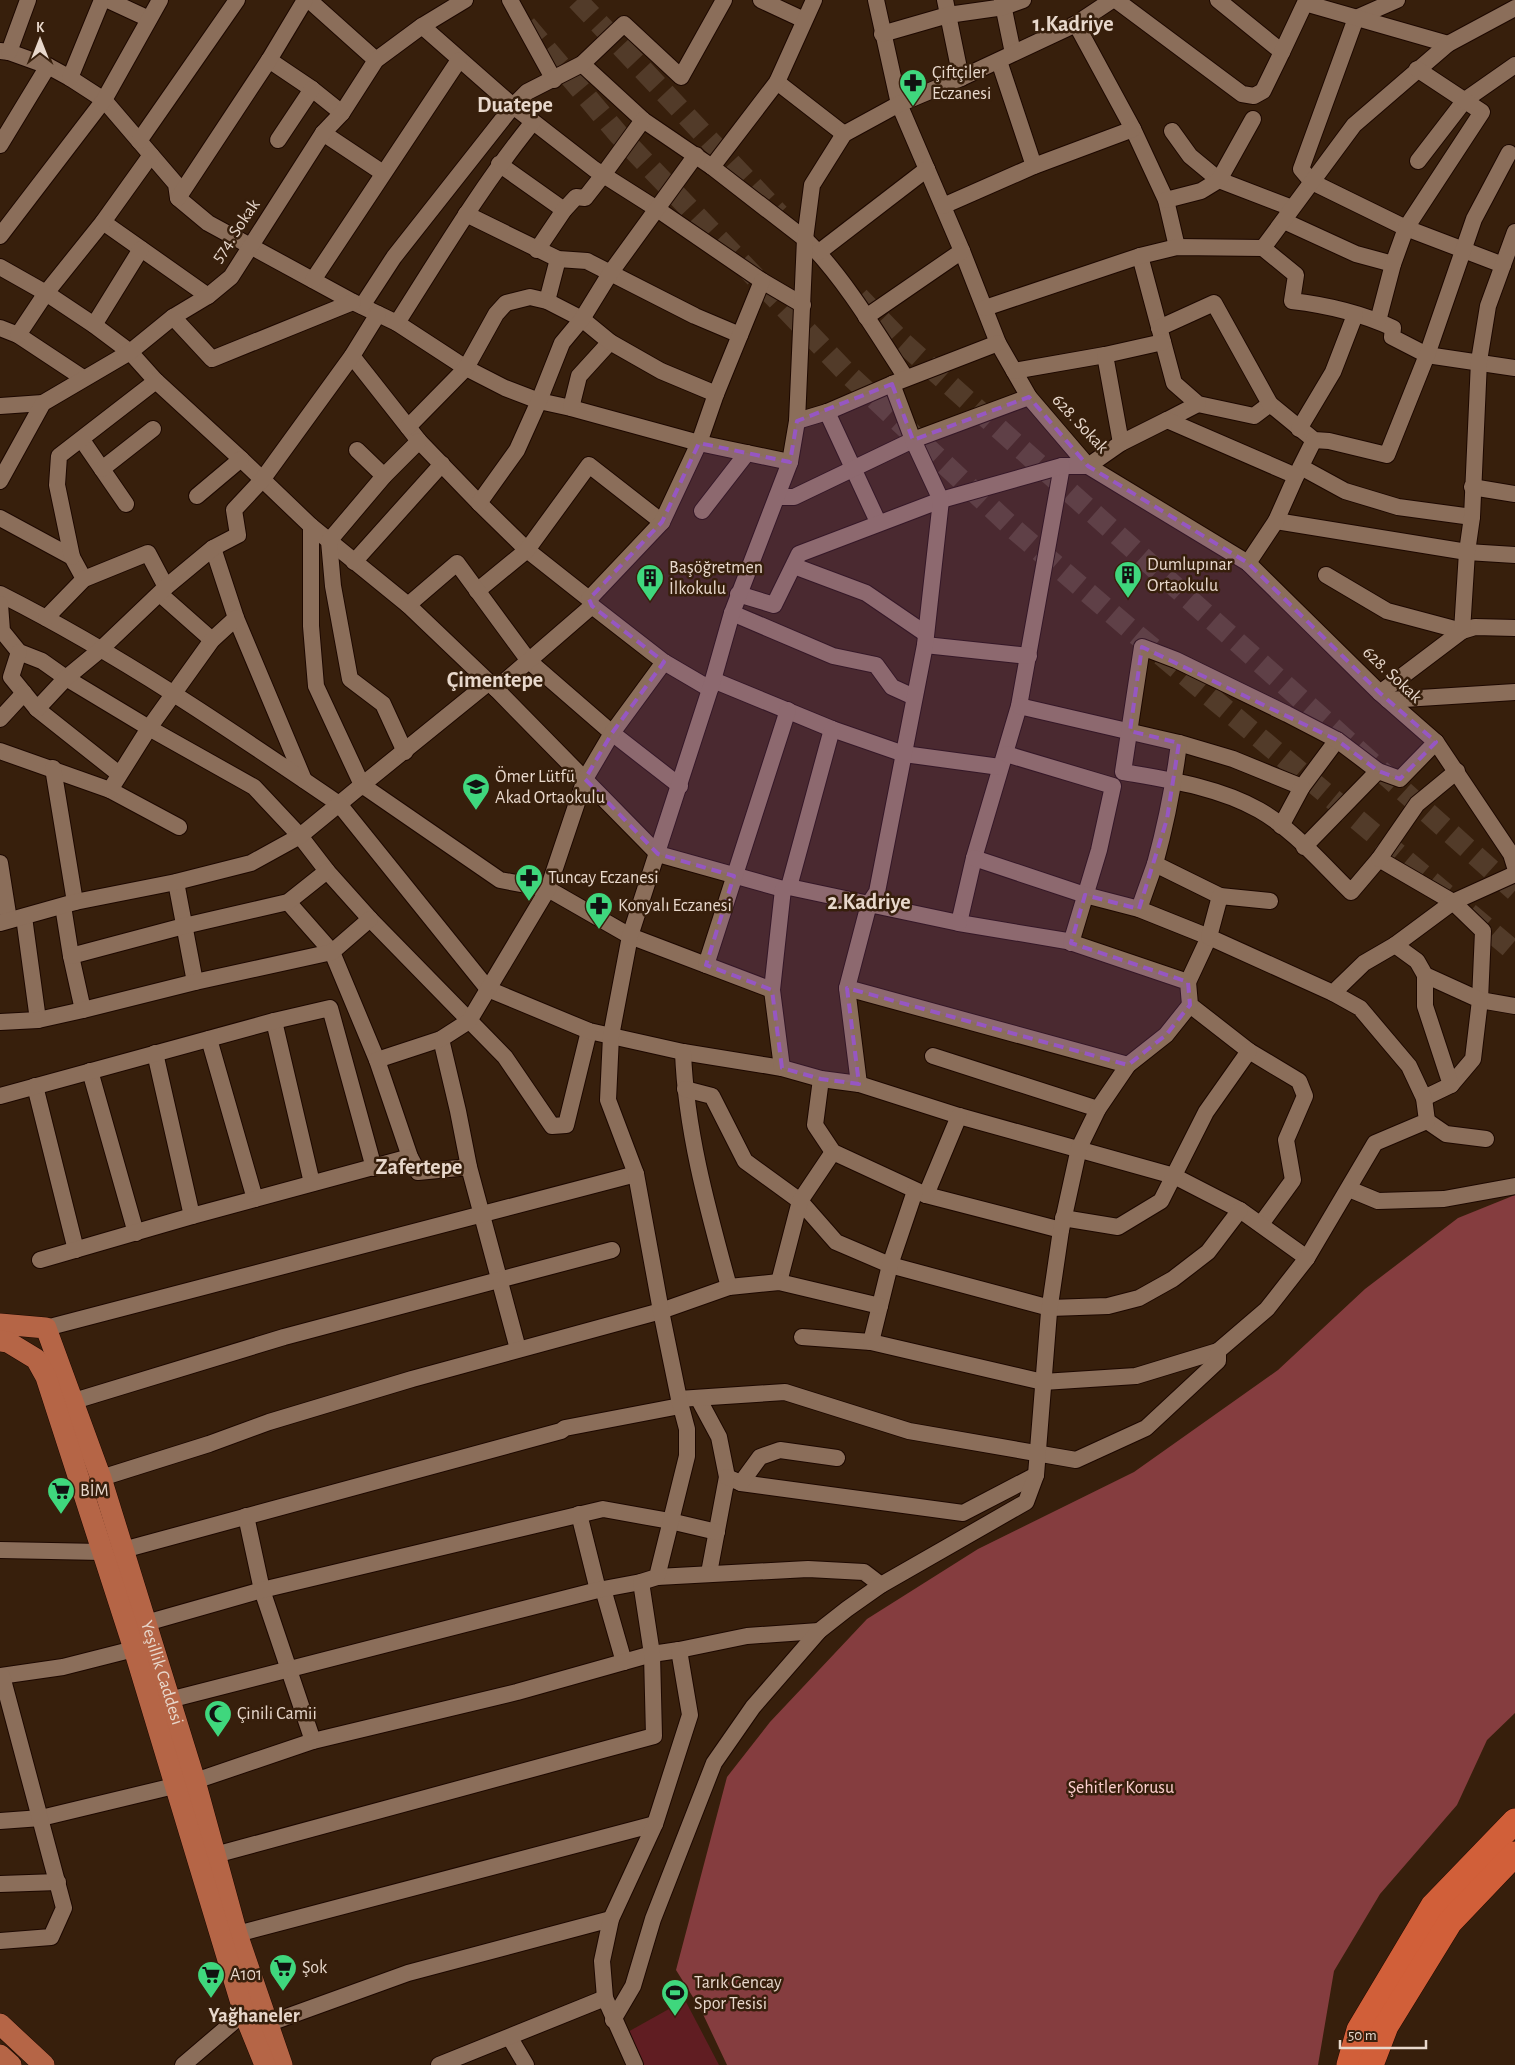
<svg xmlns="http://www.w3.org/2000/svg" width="1515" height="2065" viewBox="0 0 1515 2065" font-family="'Alegreya Sans',sans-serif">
  <rect width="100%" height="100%" fill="#371f0c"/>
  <polygon fill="#601d22" points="685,2000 719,2065 640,2065 626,2033"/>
  <polygon fill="#853d3f" points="1515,1195 1515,1713 1487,1740 1457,1805 1380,1894 1334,1971 1318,2065 727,2065 701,2010 676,1970 727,1777 770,1722 867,1619 978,1549 1134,1472 1278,1370 1365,1289 1458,1218"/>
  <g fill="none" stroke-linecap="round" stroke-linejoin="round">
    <g stroke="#523b29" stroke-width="21" stroke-dasharray="21 11" stroke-linecap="butt">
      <polyline points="577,0 779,214"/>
      <polyline points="526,25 619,135 847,373 1014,529 1131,630 1446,894"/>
      <polyline points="859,297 901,341 1515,891"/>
      <polyline points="1469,913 1515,952"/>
    </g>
    <defs>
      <g id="minor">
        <polyline points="108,0 149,19"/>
        <polyline points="309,0 376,60"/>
        <polyline points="510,0 554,80"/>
        <polyline points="761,0 804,20"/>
        <polyline points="876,0 899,104 962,251 998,343 1029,397 1088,466 1248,563 1380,693 1436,742 1511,854 1515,867"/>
        <polyline points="945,0 961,78"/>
        <polyline points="1002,0 1013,53"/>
        <polyline points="1116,0 1242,94 1254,96 1263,91 1282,52 1218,0"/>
        <polyline points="1397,0 1356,18 1301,169 1312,182 1406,228 1503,265"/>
        <polyline points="1076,24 1133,129 1166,200 1177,247"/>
        <polyline points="422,26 513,106 594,169 657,209 762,281 803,305"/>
        <polyline points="882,34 948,15 1004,7 1023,0"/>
        <polyline points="0,51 9,52 48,66 70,78 104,100 176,184 178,198 208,223 353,302 397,323 466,368 505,388 539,401 571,408 699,443 790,462"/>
        <polyline points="9,52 28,0"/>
        <polyline points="1282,52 1305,3 1448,44"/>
        <polyline points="269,60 312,89 342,113"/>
        <polyline points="999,61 1034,166"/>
        <path d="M582 64 643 120 712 167 805 239C843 276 877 333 906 378"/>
        <polyline points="70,78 102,0"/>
        <polyline points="777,82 844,134"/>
        <polyline points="1172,131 1190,156 1219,180 1292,208"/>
        <polyline points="323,133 383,173"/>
        <polyline points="278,140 312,89"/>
        <polyline points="139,141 237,0"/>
        <polyline points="0,145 48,66"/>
        <polyline points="1418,161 1465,100 1515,65"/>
        <polyline points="499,164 564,210"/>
        <polyline points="712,167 777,82 814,0"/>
        <polyline points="178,198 269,60 305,0"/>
        <polyline points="1166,200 1201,191 1219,180 1253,119"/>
        <polyline points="943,206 1034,166 1133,129"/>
        <polyline points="466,214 558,259 587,261 695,316 740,335"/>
        <polyline points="1284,221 1356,254 1393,264"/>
        <polyline points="103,222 208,296"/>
        <polyline points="0,236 104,100 160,0"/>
        <path d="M1263 248 1296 275 1292 301C1326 305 1361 313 1393 328L1392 337 1427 355 1515 368"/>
        <polyline points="537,250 564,210 576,197 585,198 603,175 643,120"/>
        <polyline points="819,252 927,169"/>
        <polyline points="1140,256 1174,383 1198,404 1254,416 1270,404 1314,440 1329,441 1387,455 1427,355 1474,219 1509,153"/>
        <polyline points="0,267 46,293 94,325 130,352 156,381 241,459 311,526 408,605 496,689 658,854 783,889"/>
        <polyline points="313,280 459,60"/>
        <polyline points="547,301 558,259"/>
        <polyline points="362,306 394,257 513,106 527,92 582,64 624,24 681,77 724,0"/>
        <polyline points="985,308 1140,256 1177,247 1263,248 1354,125 1448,44 1515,8"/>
        <polyline points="173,317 212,359 353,302"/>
        <polyline points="866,317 962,251"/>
        <polyline points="1378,321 1393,264 1406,228 1482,112 1417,69"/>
        <path d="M397 323C441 254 482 185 533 122"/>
        <polyline points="94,325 141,249"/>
        <polyline points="0,328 18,335 83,378"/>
        <polyline points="1159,328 1214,303 1270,404"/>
        <polyline points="18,335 46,293 103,222 151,155"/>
        <polyline points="352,356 419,441 479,503 527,550 589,599 592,606 664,662 710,689"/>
        <polyline points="1014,371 1105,355"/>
        <polyline points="0,406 43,403"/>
        <polyline points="571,408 579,376 610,342"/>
        <polyline points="827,412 878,522"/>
        <polyline points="1167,420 1198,404"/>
        <polyline points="797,421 827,412 892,384 998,343"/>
        <polyline points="408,427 466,368 496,314 506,303 530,297 547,301 582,319 610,342 661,371 716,394"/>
        <polyline points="1299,429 1333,372 1355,315"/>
        <polyline points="82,440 126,504"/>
        <polyline points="1121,443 1105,355 1163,342"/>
        <polyline points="357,450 384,476"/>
        <polyline points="1301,467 1345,491 1398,507 1472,517"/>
        <polyline points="102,469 153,429"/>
        <polyline points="1296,476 1314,440"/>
        <polyline points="0,481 43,403 130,352 173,317 208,296 231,277 323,133 342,113 376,60 422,26 465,0"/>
        <polyline points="1472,487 1515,494"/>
        <polyline points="197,496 241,459"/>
        <polyline points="777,497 794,497 913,440 1029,397"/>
        <polyline points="479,503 517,450 539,401 562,343 582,319 611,272 696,155"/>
        <polyline points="702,511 747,453"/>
        <polyline points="0,518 72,557 84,579"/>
        <polyline points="1276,521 1467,552 1515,555"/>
        <polyline points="311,526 311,626 316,686 362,785 488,683"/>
        <polyline points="213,548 236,618 304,780"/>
        <polyline points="72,557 57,485 59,456 156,381"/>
        <polyline points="354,562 442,464"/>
        <polyline points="1248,563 1276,521 1296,476 1167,420 1121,443 1088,466 1062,466 1019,706 974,858 959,923 1067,941 1188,982 1190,1005 1249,1051 1299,1081 1305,1096 1286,1140 1293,1180 1261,1224"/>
        <polyline points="794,566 866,593 926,634"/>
        <polyline points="1326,575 1387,611 1462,631 1475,627 1515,628"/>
        <polyline points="477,591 527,550 589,465 662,522"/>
        <path d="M0 594C119 654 229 729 339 804L362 785 500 880 548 889 630 936 772 990"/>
        <polyline points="160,594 212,640"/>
        <polyline points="738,594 774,605 799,554 941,500 1062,466"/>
        <polyline points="589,599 662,522 699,443 716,394 762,281"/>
        <polyline points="0,604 2,631 19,652 42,661 66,678 149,728 254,787 300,836 327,871 370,919 505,1057 552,1126 566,1125 589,1031"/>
        <polyline points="408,605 457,563 529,661 612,733 680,786"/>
        <polyline points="732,613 833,656 876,665 892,687 914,697"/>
        <polyline points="46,618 84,579 148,553 166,587"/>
        <polyline points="925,645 1029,656"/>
        <polyline points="19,652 11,677 24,693"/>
        <polyline points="713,680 832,729 904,754 1000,767"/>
        <polyline points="496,689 592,606"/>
        <polyline points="1380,693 1462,631 1467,552 1472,517 1479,361 1488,306 1515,232"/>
        <polyline points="1388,700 1515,692"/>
        <polyline points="1019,706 1179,743 1233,759 1302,787 1337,740"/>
        <polyline points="37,709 119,774"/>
        <polyline points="0,719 24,693 37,709 66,678 100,650 166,587 213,548 238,535 234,510 262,480 352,356 378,314"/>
        <path d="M1436 742 1400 779 1378 771 1337 740 1287 714 1176 660 1142 647 1123 772C1169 780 1218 787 1259 810 1294 830 1322 864 1351 892L1379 859 1453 902 1483 931 1480 1000 1515 1006"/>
        <path d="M1179 743C1174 784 1166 824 1155 864L1220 896"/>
        <polyline points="0,751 110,790 179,827"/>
        <polyline points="405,752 383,704 350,679 333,586 329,541 384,476 419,441"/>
        <polyline points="1006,754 1113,786 1099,850 1071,943"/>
        <polyline points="53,768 75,902"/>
        <polyline points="110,790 149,728 212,640 236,618"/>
        <polyline points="1281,826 1302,787"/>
        <polyline points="1304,847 1378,771"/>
        <polyline points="974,858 1085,895 1139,909 1209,937 1188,982"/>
        <polyline points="1379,859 1417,804 1457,771"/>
        <polyline points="0,863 9,920"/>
        <polyline points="176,882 195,982"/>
        <polyline points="789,887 832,729"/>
        <polyline points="1270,901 1220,896 1209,937 1333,993 1364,963 1395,945 1453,902 1515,874"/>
        <polyline points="288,902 332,952 377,1060 410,1157 418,1172 469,1167"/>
        <polyline points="63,906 71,956 83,1010"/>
        <polyline points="1139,909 1155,864"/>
        <polyline points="24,917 38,1020"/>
        <polyline points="0,923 75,902 176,882 251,863 300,836 339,804 488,989 589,1031 683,1052 782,1068 821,1079 859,1084 959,1116 1174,1176 1240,1210 1307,1258"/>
        <polyline points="1395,945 1417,961 1425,975 1480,1000 1473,1059 1451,1085"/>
        <polyline points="71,956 184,926 288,902 327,871"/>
        <polyline points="706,965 788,710"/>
        <polyline points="847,988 1128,1065"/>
        <polyline points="274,1021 312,1183"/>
        <polyline points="0,1022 38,1020 83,1010 195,982 332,952 370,919"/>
        <polyline points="209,1039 255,1199"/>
        <polyline points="441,1039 458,1111 469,1167 518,1349"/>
        <path d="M683 1052C686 1132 708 1210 729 1287"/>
        <polyline points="155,1053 192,1216"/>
        <polyline points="933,1056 1098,1109"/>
        <polyline points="377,1060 441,1039 469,1021 548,889 585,779 612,733 664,662"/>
        <polyline points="782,1068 772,990 783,889 789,887 869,904 877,892 925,645 941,500 913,440 892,384"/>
        <polyline points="90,1071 136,1233"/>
        <polyline points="821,1079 815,1125 833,1152 926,1195 1061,1230"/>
        <polyline points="859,1084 847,988 869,904 959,923"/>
        <polyline points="35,1086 76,1250"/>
        <polyline points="685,1089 712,1096 745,1161 800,1201 836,1242 890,1265 1050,1308 1108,1306 1139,1298 1173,1279 1208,1252 1240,1210"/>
        <polyline points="0,1096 274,1021 330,1008 374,1168"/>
        <polyline points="1424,1098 1451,1085 1425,1006 1425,975"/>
        <polyline points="1427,1121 1446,1134 1486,1139"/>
        <polyline points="1349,1189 1378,1201 1444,1199 1515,1186"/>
        <polyline points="926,1195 959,1116"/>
        <polyline points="1063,1218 1118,1227 1161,1201 1206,1112 1249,1051"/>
        <polyline points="40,1260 192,1216 410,1157"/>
        <polyline points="779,1282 800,1201 833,1152"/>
        <polyline points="46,1328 636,1174"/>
        <polyline points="802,1337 871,1342 1043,1382 1136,1376 1218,1351"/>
        <polyline points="871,1342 890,1265 915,1191"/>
        <polyline points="698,1398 719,1437 727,1477 709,1573"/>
        <polyline points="679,1399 785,1392 909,1431 1076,1460 1146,1428 1218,1361 1218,1351 1267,1309 1307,1258 1375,1143 1427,1121 1424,1098 1409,1066 1360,1008 1333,993"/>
        <polyline points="74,1401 284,1337 612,1250"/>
        <polyline points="727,1477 741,1483 963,1513 1036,1475"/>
        <polyline points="101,1478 209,1444 269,1422 412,1379 661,1311 729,1287 779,1282 880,1306"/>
        <polyline points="741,1483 760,1457 780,1450 837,1458"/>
        <polyline points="579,1514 598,1590"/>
        <polyline points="246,1516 262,1590 313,1741"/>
        <polyline points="0,1550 102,1552"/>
        <polyline points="123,1550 561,1431 565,1428 680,1406"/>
        <polyline points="657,1577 808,1569 864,1572 881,1585"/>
        <polyline points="603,1589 624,1662"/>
        <polyline points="146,1623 262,1590 603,1509 670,1521 717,1532"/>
        <polyline points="0,1676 63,1667 134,1649"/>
        <polyline points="169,1700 598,1590 641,1582"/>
        <polyline points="0,1821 41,1818 195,1781 313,1741 517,1692 652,1654 679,1650 747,1636 819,1631"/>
        <polyline points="215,1855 654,1736 652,1654 641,1582 657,1577 687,1456 687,1429 679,1399 661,1311 636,1174 608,1100 611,1036 630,936 713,680 732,613 790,462 797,421 805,239 812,185 844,134 899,104 961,78 1076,24 1112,0"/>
        <polyline points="0,1884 58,1882"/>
        <polyline points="237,1934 655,1824"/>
        <polyline points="0,1941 51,1937 64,1908 2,1676"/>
        <polyline points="613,2020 633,1986 653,1919 714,1763 753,1707 819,1631 847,1609 881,1585 1026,1502 1036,1475 1049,1312 1061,1230 1079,1148 1098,1109 1128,1065 1166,1035 1190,1005"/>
        <polyline points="267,2024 408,1973 611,1919"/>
        <polyline points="510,2038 526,2065"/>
        <polyline points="183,2065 244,2013"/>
        <polyline points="439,2065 605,1998"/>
        <polyline points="635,2065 605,1998 602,1961 611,1919 655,1824 690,1715 679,1650"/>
      </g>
      <g id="major">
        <path id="s1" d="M0 1324 46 1328 101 1478 195 1781 237 1934 282 2065"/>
        <polyline points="0,1341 8,1342 36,1359 46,1377 134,1649 244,2013 265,2065"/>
        <polyline points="0,2024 44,2065"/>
        <polyline points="0,2055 11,2065"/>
      </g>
      <g id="highway">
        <polyline points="1349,2065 1359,2030 1433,1906 1515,1821"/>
        <polyline points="1371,2065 1386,2026 1450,1922 1515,1854"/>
      </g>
    </defs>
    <use href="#minor" stroke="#1d0800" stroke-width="18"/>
    <use href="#major" stroke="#1d0800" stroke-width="22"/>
    <use href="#highway" stroke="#1d0800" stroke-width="26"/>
    <use href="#minor" stroke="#8b6e5a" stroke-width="16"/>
    <use href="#major" stroke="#b56546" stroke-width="21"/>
    <use href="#highway" stroke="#d15f39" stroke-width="25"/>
  </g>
  <path fill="#9657c2" fill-opacity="0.2" stroke="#9657c2" stroke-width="4" stroke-dasharray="10 6" stroke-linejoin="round" d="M892 384 913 440 1029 397 1088 466 1248 563 1380 693 1436 742 1400 779 1378 771 1337 740 1142 647 1130 731 1179 743 1167 819 1139 909 1085 895 1071 943 1188 982 1190 1005 1166 1035 1128 1065 847 988 859 1084 821 1079 782 1068 772 990 706 965 734 876 658 854 585 779 612 733 664 662 592 606 589 599 662 522 699 443 790 462 797 421Z"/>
  <defs>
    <symbol id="pharmacy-pin" viewBox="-11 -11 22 30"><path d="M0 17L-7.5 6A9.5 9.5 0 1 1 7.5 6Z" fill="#3fd77d" stroke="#371f0c"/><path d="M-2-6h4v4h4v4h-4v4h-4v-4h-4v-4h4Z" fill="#111"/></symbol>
    <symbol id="building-pin" viewBox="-11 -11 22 30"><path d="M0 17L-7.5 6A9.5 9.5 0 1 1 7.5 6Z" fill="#3fd77d" stroke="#371f0c"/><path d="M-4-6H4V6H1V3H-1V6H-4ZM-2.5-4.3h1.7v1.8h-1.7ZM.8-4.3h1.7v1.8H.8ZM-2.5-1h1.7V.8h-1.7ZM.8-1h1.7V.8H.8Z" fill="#111"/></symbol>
    <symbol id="school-pin" viewBox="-11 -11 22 30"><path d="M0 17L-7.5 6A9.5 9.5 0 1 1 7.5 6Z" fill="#3fd77d" stroke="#371f0c"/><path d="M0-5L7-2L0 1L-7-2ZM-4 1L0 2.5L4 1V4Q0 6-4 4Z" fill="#111"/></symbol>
    <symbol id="supermarket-pin" viewBox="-11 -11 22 30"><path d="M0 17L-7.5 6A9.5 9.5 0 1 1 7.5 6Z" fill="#3fd77d" stroke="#371f0c"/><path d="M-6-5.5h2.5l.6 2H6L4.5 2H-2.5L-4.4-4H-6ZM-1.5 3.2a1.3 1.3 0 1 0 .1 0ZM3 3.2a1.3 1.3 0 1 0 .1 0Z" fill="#111"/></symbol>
    <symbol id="mosque-pin" viewBox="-11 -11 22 30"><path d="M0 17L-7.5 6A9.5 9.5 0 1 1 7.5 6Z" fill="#3fd77d" stroke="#371f0c"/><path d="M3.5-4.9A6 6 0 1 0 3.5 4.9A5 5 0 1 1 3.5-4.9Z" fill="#111"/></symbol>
    <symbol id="stadium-pin" viewBox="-11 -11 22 30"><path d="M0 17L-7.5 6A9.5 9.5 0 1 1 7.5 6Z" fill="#3fd77d" stroke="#371f0c"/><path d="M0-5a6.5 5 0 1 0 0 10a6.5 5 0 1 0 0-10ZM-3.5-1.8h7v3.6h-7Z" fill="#111"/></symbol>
  </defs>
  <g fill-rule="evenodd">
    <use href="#pharmacy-pin" x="897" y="67" width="32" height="43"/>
    <use href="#building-pin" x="1112" y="559" width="32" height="43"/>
    <use href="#building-pin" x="634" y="562" width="32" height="43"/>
    <use href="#school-pin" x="460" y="771" width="32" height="43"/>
    <use href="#pharmacy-pin" x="513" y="862" width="32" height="43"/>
    <use href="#pharmacy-pin" x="583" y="890" width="32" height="43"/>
    <use href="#supermarket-pin" x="45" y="1475" width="32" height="43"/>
    <use href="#mosque-pin" x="202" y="1698" width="32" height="43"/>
    <use href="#supermarket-pin" x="267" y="1952" width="32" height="43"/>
    <use href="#supermarket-pin" x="195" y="1959" width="32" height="43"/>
    <use href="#stadium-pin" x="659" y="1977" width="32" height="43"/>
  </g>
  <g text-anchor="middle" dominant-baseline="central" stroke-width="5" stroke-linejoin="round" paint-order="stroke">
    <g font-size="18" fill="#e8d8cc" stroke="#371f0c" text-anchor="start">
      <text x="932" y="73">Çiftçiler<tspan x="932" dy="21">Eczanesi</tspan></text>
      <text x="1147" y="565">Dumlupınar<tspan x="1147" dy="21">Ortaokulu</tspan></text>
      <text x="669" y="568">Başöğretmen<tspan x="669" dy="21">İlkokulu</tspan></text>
      <text x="495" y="777">Ömer Lütfü<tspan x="495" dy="21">Akad Ortaokulu</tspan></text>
      <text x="548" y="878">Tuncay Eczanesi</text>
      <text x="618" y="906">Konyalı Eczanesi</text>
      <text x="80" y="1491">BİM</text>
      <text x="237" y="1714">Çinili Camii</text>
      <text x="302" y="1968">Şok</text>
      <text x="230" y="1975">A101</text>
      <text x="694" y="1983">Tarık Gencay<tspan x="694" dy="21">Spor Tesisi</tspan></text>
    </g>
    <g font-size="18" fill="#e8d8cc" stroke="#371f0c">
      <text transform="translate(236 231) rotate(-56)">574. Sokak</text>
      <text transform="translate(1080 424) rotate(47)">628. Sokak</text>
      <text transform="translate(1392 675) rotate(43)">628. Sokak</text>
      <text stroke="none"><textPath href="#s1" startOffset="410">Yeşillik Caddesi</textPath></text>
    </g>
    <g font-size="18" fill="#fdd0cf" stroke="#371f0c">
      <text x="1121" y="1788">Şehitler Korusu</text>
    </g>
    <g font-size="20" font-weight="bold" fill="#e8d8cc" stroke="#371f0c">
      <text x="254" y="2016">Yağhaneler</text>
    </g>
    <g font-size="22" font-weight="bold" fill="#e8d8cc" stroke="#371f0c">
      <text x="1073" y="24">1.Kadriye</text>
      <text x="515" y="105">Duatepe</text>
      <text x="495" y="680">Çimentepe</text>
      <text x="869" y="902">2.Kadriye</text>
      <text x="419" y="1167">Zafertepe</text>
    </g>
  </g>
  <g transform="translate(40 40)" stroke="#371f0c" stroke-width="4" paint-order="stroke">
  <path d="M0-4L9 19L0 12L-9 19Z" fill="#e8d8cc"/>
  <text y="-8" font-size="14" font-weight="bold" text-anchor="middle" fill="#e8d8cc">K</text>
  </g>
  <path d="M1340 2040v8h86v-8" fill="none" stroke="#e8d8cc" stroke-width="2.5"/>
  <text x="1348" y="2040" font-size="15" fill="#e8d8cc" stroke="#371f0c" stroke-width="4" paint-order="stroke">50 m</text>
</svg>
